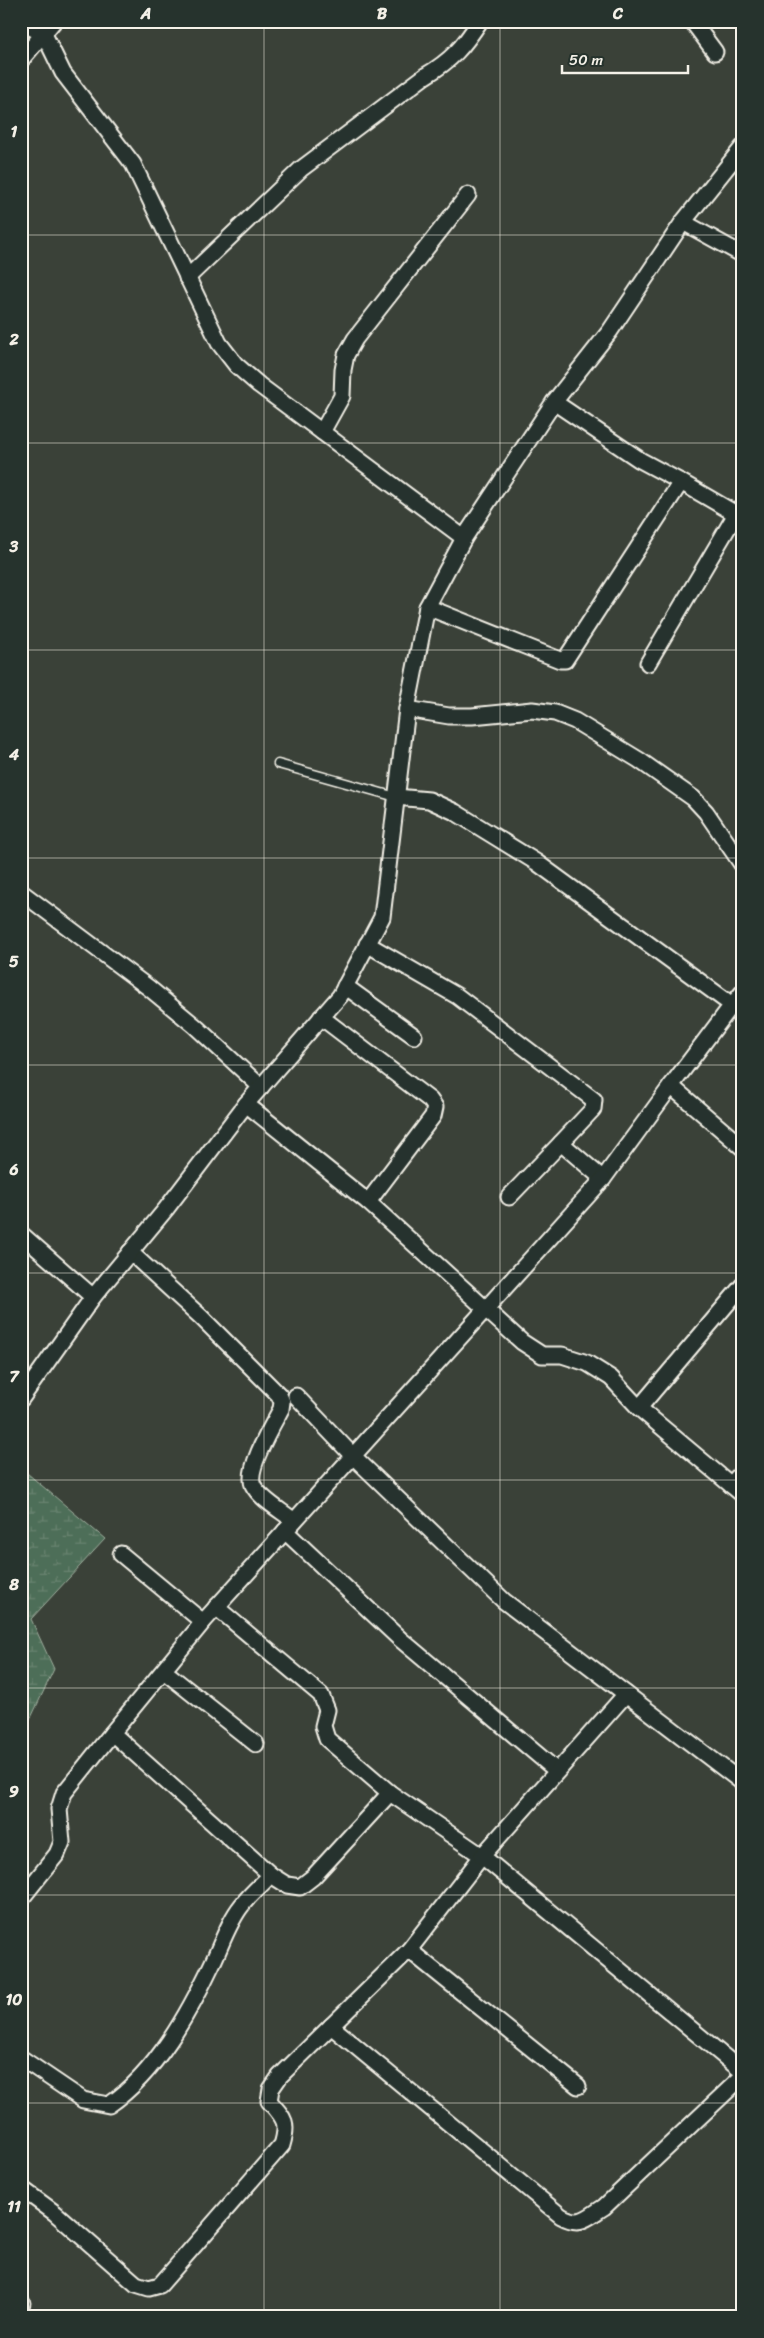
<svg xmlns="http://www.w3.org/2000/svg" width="764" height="2338" viewBox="0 0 764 2338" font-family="Sriracha,sans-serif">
  <defs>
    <pattern id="wetland-marsh" width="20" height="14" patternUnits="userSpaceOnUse" patternTransform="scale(1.25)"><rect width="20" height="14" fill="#4e6e58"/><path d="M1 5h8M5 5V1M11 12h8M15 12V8" fill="none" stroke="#688370"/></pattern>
  </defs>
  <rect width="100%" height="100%" fill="#3a4138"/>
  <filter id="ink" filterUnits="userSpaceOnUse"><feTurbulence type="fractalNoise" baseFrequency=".02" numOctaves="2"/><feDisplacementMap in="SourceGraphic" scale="10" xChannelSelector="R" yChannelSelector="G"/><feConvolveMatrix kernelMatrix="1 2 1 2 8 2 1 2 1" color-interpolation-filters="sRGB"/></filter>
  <g filter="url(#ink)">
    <polygon fill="url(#wetland-marsh)" stroke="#a1b0a0" points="21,1468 105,1539 31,1619 54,1669 21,1739"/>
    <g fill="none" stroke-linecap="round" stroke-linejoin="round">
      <defs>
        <polyline id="lane" points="278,764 396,797"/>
        <g id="street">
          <polyline points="692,21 715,52"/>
          <polyline points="21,22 44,34 63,73 133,164 219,343 236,365 259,385 464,538"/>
          <polyline points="21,60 54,21"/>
          <polyline points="683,222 743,255"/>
          <path d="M187 278 301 169 425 76C452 60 463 47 480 21"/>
          <polyline points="554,402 640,460 681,482"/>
          <polyline points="322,432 342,396 343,370 346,355 355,339 468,195"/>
          <polyline points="427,607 560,660 565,660 681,482 736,514"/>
          <polyline points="648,663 736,514 743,520"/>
          <polyline points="407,709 449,716 472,716 532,710 555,713 575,721 639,760 693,798 706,812 743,866"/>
          <polyline points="396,797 429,800 455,812 536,862 732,1005 671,1086 743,1148"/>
          <polyline points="21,892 149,988 195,1026 261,1087"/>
          <polyline points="367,944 457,996 594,1100 593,1109 561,1143 603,1179 671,1086"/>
          <polyline points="345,986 414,1036"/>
          <polyline points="732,1005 743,992"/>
          <polyline points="321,1017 430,1100 435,1107 433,1116 368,1202"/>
          <polyline points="246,1104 368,1202 522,1342 542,1355 562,1355 587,1363 611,1378 639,1408"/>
          <polyline points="509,1197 561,1143"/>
          <polyline points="21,1234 93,1297"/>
          <path d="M130 1252 201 1317 279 1395 282 1402 281 1409C273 1424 246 1469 253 1485 260 1499 282 1511 294 1521"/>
          <polyline points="743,1285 639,1408 743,1495"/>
          <polyline points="296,1396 353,1456 504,1601 743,1783"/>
          <polyline points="21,1399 93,1297 166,1209 246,1104 340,996 382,917 407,709 427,607 464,538 554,402 610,331 683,222 743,147"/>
          <polyline points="731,1485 743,1471"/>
          <polyline points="285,1531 400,1639 557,1771"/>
          <polyline points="121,1554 203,1622"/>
          <polyline points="216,1607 321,1695 327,1710 323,1726 327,1739 390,1793 482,1856 409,1950 578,2086"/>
          <polyline points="164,1671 256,1744"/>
          <polyline points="626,1694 482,1856 743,2072"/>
          <polyline points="112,1733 271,1875"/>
          <polyline points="21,1899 57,1854 62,1842 59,1809 64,1793 112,1733 203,1622 603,1179"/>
          <path d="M331 2026 561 2216C581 2227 586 2218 604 2207L743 2076"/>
          <path d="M21 2058 83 2100 109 2105C156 2073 189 2013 213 1962 222 1943 229 1921 242 1905 250 1894 261 1885 271 1875L287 1885 300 1887 313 1877 390 1793"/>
          <path d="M21 2188 55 2213 136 2284 149 2288 160 2285 282 2145C289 2122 284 2118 269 2101L271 2089 280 2076 409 1950"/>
          <polyline points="21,2303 22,2303"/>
        </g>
      </defs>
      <use href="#lane" stroke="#f4f1e8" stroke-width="11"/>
      <use href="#street" stroke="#f4f1e8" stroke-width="19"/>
      <use href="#lane" stroke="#26332d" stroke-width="8"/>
      <use href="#street" stroke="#26332d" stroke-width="15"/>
    </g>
  </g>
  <path fill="none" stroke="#f4f1e8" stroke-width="1" stroke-opacity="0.55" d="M264 21V2317M500 21V2317M21 235H743M21 443H743M21 650H743M21 858H743M21 1065H743M21 1273H743M21 1480H743M21 1688H743M21 1895H743M21 2103H743"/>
  <rect width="764" height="2338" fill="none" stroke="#26332d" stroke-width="55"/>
  <path d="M562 65v8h126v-8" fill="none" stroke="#f4f1e8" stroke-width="2.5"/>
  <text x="569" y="65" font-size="15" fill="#f4f1e8" stroke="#26332d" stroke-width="4" paint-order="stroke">50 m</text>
  <rect x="28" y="28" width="708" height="2282" fill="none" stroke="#f4f1e8" stroke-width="2"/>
  <g font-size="16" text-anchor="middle" font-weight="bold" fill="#f4f1e8">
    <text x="146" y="19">A</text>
    <text x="382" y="19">B</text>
    <text x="618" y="19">C</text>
    <text x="14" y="137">1</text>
    <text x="14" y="345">2</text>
    <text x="14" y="552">3</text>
    <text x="14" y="760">4</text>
    <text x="14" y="967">5</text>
    <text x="14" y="1175">6</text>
    <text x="14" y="1382">7</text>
    <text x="14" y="1590">8</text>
    <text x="14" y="1797">9</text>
    <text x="14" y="2005">10</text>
    <text x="14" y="2212">11</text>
  </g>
</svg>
